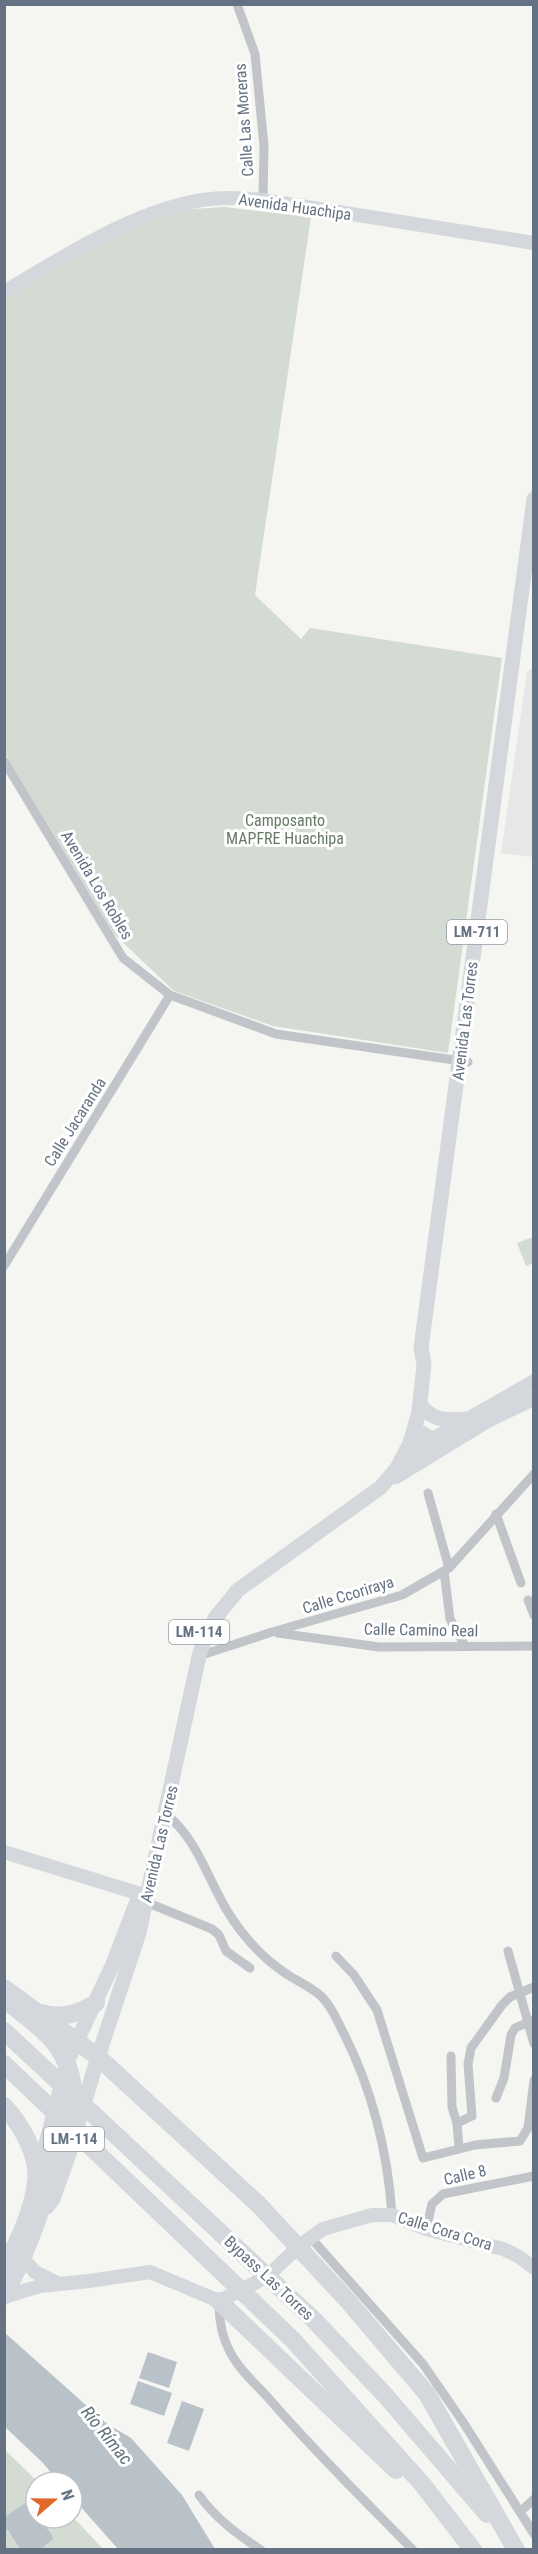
<svg xmlns="http://www.w3.org/2000/svg" width="538" height="2554" viewBox="0 0 538 2554" font-family="'Roboto Condensed',sans-serif">
  <rect width="100%" height="100%" fill="#f5f6f2"/>
  <polygon fill="#e6e7e6" points="533,667 533,857 501,853 527,672"/>
  <g fill="#d4dbd2">
    <polygon points="224,207 311,217 255,595 301,639 310,628 502,658 448,1053 273,1026 174,991 114,934 5,754 5,298 121,230 178,210"/>
    <polygon points="533,1237 533,1263 526,1266 517,1243"/>
    <polygon points="4,2449 38,2482 36,2518 72,2518 72,2516 103,2549 5,2549"/>
  </g>
  <g fill="#b9c2c8">
    <polygon points="4,2332 106,2423 131,2438 182,2495 215,2549 118,2549 72,2497 72,2482 59,2482 42,2462 5,2427"/>
    <polygon points="148,2352 177,2362 169,2388 139,2378"/>
    <polygon points="138,2381 172,2393 164,2416 130,2404"/>
    <polygon points="182,2401 204,2409 189,2451 167,2443"/>
    <path d="M25 2503C31 2506 36 2512 36 2518H39L52 2535 53 2539 41 2549H20L8 2530 5 2529V2517Z"/>
  </g>
  <g fill="none" stroke-linecap="round" stroke-linejoin="round">
    <g stroke="#c1c4c8" stroke-width="9">
      <polyline points="237,4 255,54 264,146 263,200"/>
      <polyline points="4,761 123,958 170,995 276,1034 468,1062"/>
      <polyline points="4,1266 170,995"/>
      <polyline points="428,1493 449,1568"/>
      <polyline points="496,1514 521,1583"/>
      <polyline points="444,1571 450,1619 465,1646"/>
      <polyline points="528,1600 534,1615"/>
      <polyline points="278,1633 379,1647 534,1646"/>
      <polyline points="199,1656 272,1632 402,1595 449,1568 534,1474"/>
      <path d="M166 1814C200 1842 208 1882 231 1917 246 1940 265 1960 288 1975 299 1982 313 1988 322 1997 332 2007 337 2020 343 2032 372 2088 388 2153 392 2215"/>
      <polyline points="146,1902 212,1929 219,1935 226,1951 250,1968"/>
      <polyline points="508,1951 534,2044"/>
      <polyline points="336,1956 354,1975 377,2010 423,2158 475,2145 520,2141 528,2128 534,2080"/>
      <polyline points="451,2056 452,2107 457,2123 459,2149"/>
      <polyline points="496,2098 504,2078 511,2035 515,2028 531,2021"/>
      <polyline points="457,2123 472,2116 468,2064 471,2048 502,2005 510,1997 534,1987"/>
      <polyline points="426,2229 432,2204 443,2194 534,2176"/>
      <polyline points="311,2238 423,2364 463,2422 534,2534"/>
      <path d="M219 2304C219 2320 222 2337 230 2352 240 2371 257 2385 271 2401 316 2453 365 2501 413 2550"/>
      <path d="M199 2495C215 2518 237 2534 261 2550"/>
      <polyline points="520,2512 534,2499"/>
    </g>
    <g stroke="#d4d8dc" stroke-width="14">
      <path d="M4 292C66 255 153 198 227 198 239 198 251 199 263 200L534 243"/>
      <polyline points="402,1460 424,1444 534,1381"/>
      <polyline points="4,1852 147,1896"/>
      <polyline points="18,2253 35,2272 57,2283"/>
      <polyline points="4,2297 40,2286 89,2281 150,2272 219,2301 257,2282 274,2270 298,2247 323,2229 372,2215 392,2215 426,2229 503,2249 518,2256 534,2268"/>
    </g>
    <g stroke="#d4d8dc" stroke-width="15">
      <path d="M420 1404C432 1421 446 1421 466 1419"/>
      <polyline points="415,1429 432,1439 451,1441"/>
      <polyline points="395,1477 485,1422 534,1398"/>
      <polyline points="38,2174 68,2060 113,1964 139,1896"/>
      <polyline points="47,2207 53,2199 69,2154 98,2057 139,1933 199,1656 206,1635 216,1617 238,1590 381,1487 397,1468 410,1443 419,1412 424,1364 421,1348 534,499"/>
    </g>
    <g stroke="#d4d8dc" stroke-width="18">
      <polyline points="4,1988 98,2057 259,2205 349,2302 427,2394 516,2550"/>
      <path d="M41 2013C63 2019 77 2014 96 2003"/>
      <polyline points="4,2031 313,2319 385,2395 487,2514"/>
      <polyline points="4,2064 293,2340 423,2485 473,2550"/>
      <path d="M4 2106C21 2124 40 2157 36 2182 33 2212 17 2243 4 2269"/>
      <path d="M4 2296C27 2253 40 2214 54 2168 61 2147 71 2125 73 2102 74 2087 71 2071 64 2058 54 2036 31 2021 13 2006"/>
      <polyline points="219,2301 396,2470"/>
    </g>
  </g>
  <g text-anchor="middle" dominant-baseline="central" stroke-width="6" stroke-linejoin="round" paint-order="stroke">
    <g fill="#fff" stroke="#939ca8" stroke-width="1.5">
      <rect x="447" y="920" width="60" height="24" rx="4.5"/>
      <rect x="169" y="1620" width="60" height="24" rx="4.5"/>
      <rect x="44" y="2127" width="60" height="24" rx="4.5"/>
    </g>
    <g font-size="15" font-weight="bold" fill="#657283">
      <text x="477" y="932">LM-711</text>
      <text x="199" y="1632">LM-114</text>
      <text x="74" y="2139">LM-114</text>
    </g>
    <g font-size="16" fill="#657283" stroke="#fff">
      <text transform="translate(244 120) rotate(-94)">Calle Las Moreras</text>
      <text transform="translate(295 207) rotate(8)">Avenida Huachipa</text>
      <text transform="translate(97 885) rotate(59)">Avenida Los Robles</text>
      <text transform="translate(465 1021) rotate(-83)">Avenida Las Torres</text>
      <text transform="translate(75 1122) rotate(-58)">Calle Jacaranda</text>
      <text transform="translate(348 1595) rotate(-17)">Calle Ccoriraya</text>
      <text transform="translate(421 1630) rotate(1)">Calle Camino Real</text>
      <text transform="translate(159 1844) rotate(-77)">Avenida Las Torres</text>
      <text transform="translate(465 2175) rotate(-13)">Calle 8</text>
      <text transform="translate(445 2231) rotate(17)">Calle Cora Cora</text>
      <text transform="translate(269 2278) rotate(43)">Bypass Las Torres</text>
    </g>
    <g font-size="16" fill="#667a64" stroke="#fff">
      <text x="285" y="820">Camposanto<tspan x="285" dy="18">MAPFRE Huachipa</tspan></text>
    </g>
    <g font-size="18" font-style="italic" fill="#61737f" stroke="#fff">
      <text transform="translate(107 2435) rotate(51)">Río Rímac</text>
    </g>
  </g>
  <rect width="538" height="2554" fill="none" stroke="#657283" stroke-width="12"/>
  <g transform="translate(54 2500) rotate(70)"><circle r="28" fill="#ffffff" stroke="#c1c7cd" stroke-width="1.5"/>
  <path d="M0-4.5L10 22L0 15L-10 22Z" fill="#e06828"/>
  <text y="-9" font-size="16" font-weight="bold" text-anchor="middle" fill="#657283">N</text>
  </g>
</svg>
